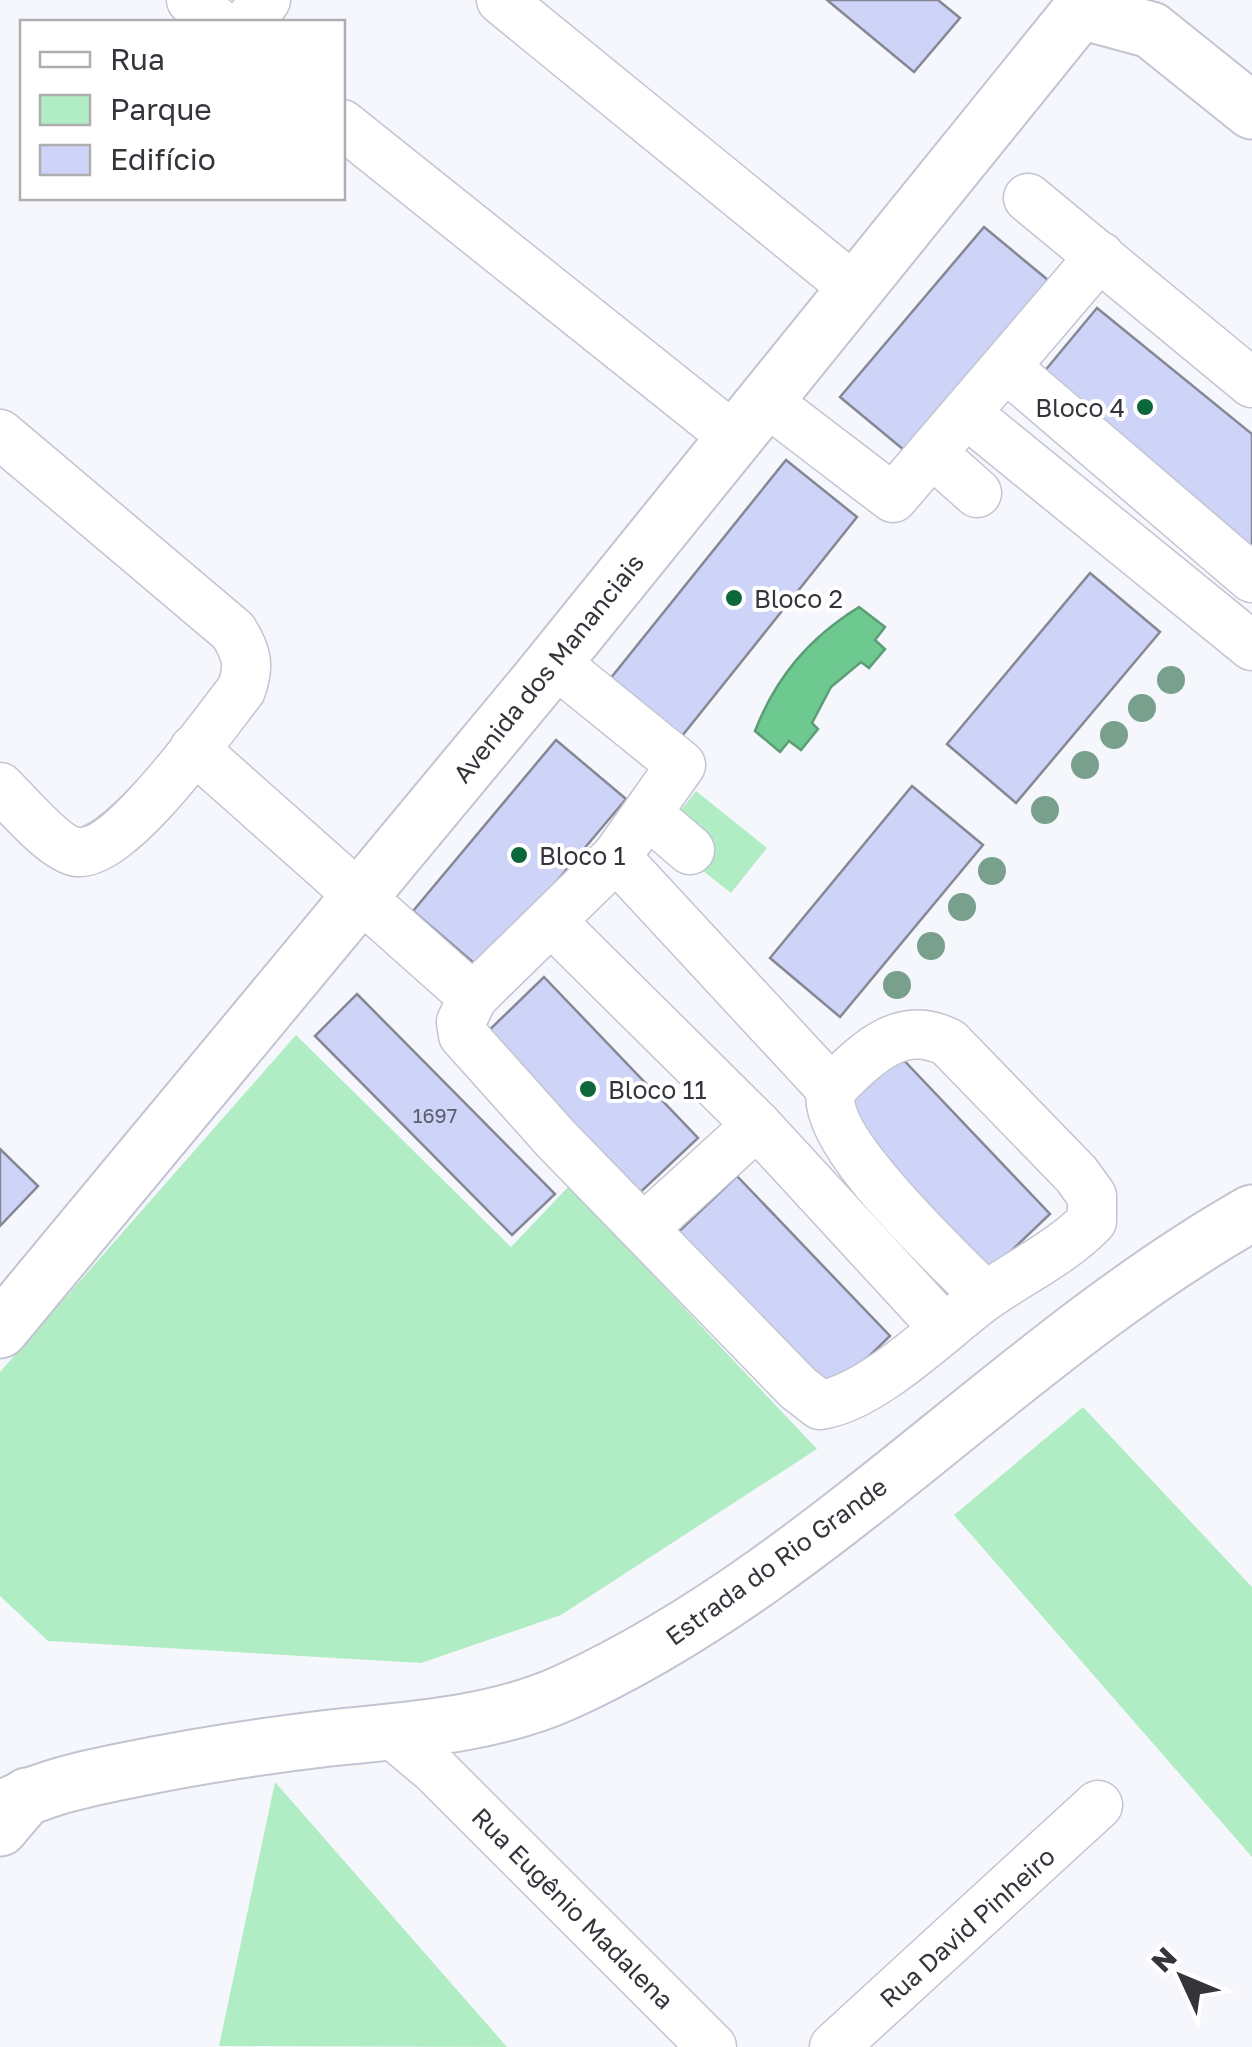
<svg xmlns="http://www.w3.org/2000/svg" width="1252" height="2047" viewBox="0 0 1252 2047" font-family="'Golos Text',sans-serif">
  <rect width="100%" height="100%" fill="#f6f7fc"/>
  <g fill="#b1edc4">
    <polygon points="696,791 767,848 731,893 660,837"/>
    <polygon points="296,1035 511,1247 569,1186 817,1449 561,1615 421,1663 48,1641 0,1596 0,1372"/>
    <polygon points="1083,1407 1252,1587 1252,1857 954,1515"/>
    <polygon points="275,1782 507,2047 219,2046"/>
  </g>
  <path fill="#6dc990" stroke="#5c9d76" stroke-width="2.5" d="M859 607 885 627 875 640 885 649 869 668 861 662 831 687 812 723 818 729 801 750 789 741 780 752 755 731C776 677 809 638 859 607Z"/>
  <g fill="#ced4f7" stroke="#858794" stroke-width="2.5">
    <polygon points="827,0 938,0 960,18 914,72"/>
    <polygon points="984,227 1054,285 910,455 840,397"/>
    <polygon points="1097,308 1252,434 1252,552 1038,379"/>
    <polygon points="786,460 857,517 682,736 610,679"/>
    <polygon points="1090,573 1160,632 1016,803 947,744"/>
    <polygon points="556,740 626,799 482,970 413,911"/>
    <polygon points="912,786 983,845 840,1017 770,958"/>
    <polygon points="544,977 698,1138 631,1201 478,1041"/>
    <polygon points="357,994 555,1194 512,1235 315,1036"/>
    <polygon points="897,1053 1050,1214 989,1272 841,1111"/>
    <polygon points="0,1149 38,1186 0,1226"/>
    <polygon points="737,1176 890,1336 824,1400 671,1239"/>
  </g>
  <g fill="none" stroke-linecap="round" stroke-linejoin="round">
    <defs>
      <g id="minor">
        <polyline points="191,0 217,22"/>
        <polyline points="501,0 854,288"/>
        <polyline points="248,22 266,0"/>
        <polyline points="342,124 735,438"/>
        <polyline points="1028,198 1252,383"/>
        <polyline points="1008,369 1252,578"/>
        <polyline points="766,401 893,498 1100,256"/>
        <polyline points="967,414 1252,646"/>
        <path d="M0 434 233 631C247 653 250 666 241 690 213 725 122 856 77 852 56 850 16 803 0 787"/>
        <polyline points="932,453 977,493"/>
        <path d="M554 662 681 765 616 857 473 997 461 1022 463 1035 556 1139 798 1388 820 1405C872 1398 941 1329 983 1298 1019 1272 1060 1254 1092 1221V1196L1076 1174 949 1043C900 1017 865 1056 831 1089 819 1142 949 1258 985 1296"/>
        <polyline points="194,749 473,997"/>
        <polyline points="648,814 690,850"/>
        <polyline points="616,857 831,1089"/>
        <polyline points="553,923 757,1125 944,1328"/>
        <polyline points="644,1228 757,1125"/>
        <polyline points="391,1733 435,1770 712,2047"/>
        <polyline points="834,2047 1098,1805"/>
      </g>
      <g id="major">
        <polyline points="1081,11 1151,30 1252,111"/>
        <polyline points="0,1330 536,684 1089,0"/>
        <path d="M0 1810C41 1788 84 1779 129 1770 196 1756 262 1746 330 1738 408 1730 494 1725 566 1692 820 1576 1009 1351 1252 1213"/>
      </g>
      <polyline id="highway" points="0,1828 27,1796"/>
    </defs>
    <use href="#minor" stroke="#c2c4d2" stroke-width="51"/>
    <use href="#major" stroke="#c2c4d2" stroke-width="59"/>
    <use href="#highway" stroke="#c2c4d2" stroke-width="59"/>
    <use href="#minor" stroke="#fff" stroke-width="48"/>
    <use href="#major" stroke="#fff" stroke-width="55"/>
    <use href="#highway" stroke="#fff" stroke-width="55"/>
  </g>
  <g fill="#799f8d">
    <circle cx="1171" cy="680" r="14"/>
    <circle cx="1142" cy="708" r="14"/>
    <circle cx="1114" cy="735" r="14"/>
    <circle cx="1085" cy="765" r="14"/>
    <circle cx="1045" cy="810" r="14"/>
    <circle cx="992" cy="871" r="14"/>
    <circle cx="962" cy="907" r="14"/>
    <circle cx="931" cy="946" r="14"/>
    <circle cx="897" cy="985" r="14"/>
  </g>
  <g fill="#0c673a" stroke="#fff" stroke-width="4">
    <circle cx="1145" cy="407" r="10"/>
    <circle cx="734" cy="598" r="10"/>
    <circle cx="519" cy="855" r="10"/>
    <circle cx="588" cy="1089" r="10"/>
  </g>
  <g text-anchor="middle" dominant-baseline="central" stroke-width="8" stroke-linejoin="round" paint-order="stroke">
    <g font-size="20" fill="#5a5d6a">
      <text x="435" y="1115">1697</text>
    </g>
    <g font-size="25" fill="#34353b" stroke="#fff" text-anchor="start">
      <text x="1125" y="407" text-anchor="end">Bloco 4</text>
      <text x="754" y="598">Bloco 2</text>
      <text x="539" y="855">Bloco 1</text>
      <text x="608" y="1089">Bloco 11</text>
    </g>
    <g font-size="25" fill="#34353b" stroke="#fff">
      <text transform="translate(548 668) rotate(-51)">Avenida dos Mananciais</text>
      <text transform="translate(776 1561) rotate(-36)">Estrada do Rio Grande</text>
      <text transform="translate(573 1908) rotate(45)">Rua Eugênio Madalena</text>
      <text transform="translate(967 1927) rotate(-42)">Rua David Pinheiro</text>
    </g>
  </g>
  <rect x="20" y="20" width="325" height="180" fill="#ffffff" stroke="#aeaeb1" stroke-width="2.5"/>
  <rect x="40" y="52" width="50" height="15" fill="#ffffff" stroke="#aeaeb1" stroke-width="2.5"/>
  <text x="110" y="70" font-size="30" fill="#34353b">Rua</text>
  <rect x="40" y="95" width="50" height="30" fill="#b1edc4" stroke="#aeaeb1" stroke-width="2.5"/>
  <text x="110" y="120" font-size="30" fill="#34353b">Parque</text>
  <rect x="40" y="145" width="50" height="30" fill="#ced4f7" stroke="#aeaeb1" stroke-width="2.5"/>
  <text x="110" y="170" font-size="30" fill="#34353b">Edifício</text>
  <g transform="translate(1182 1977) rotate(314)" stroke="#ffffff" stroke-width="8" paint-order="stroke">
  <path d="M0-8L18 38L0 25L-18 38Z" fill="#34353b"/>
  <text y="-15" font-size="28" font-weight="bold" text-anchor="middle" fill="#34353b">N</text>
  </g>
</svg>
